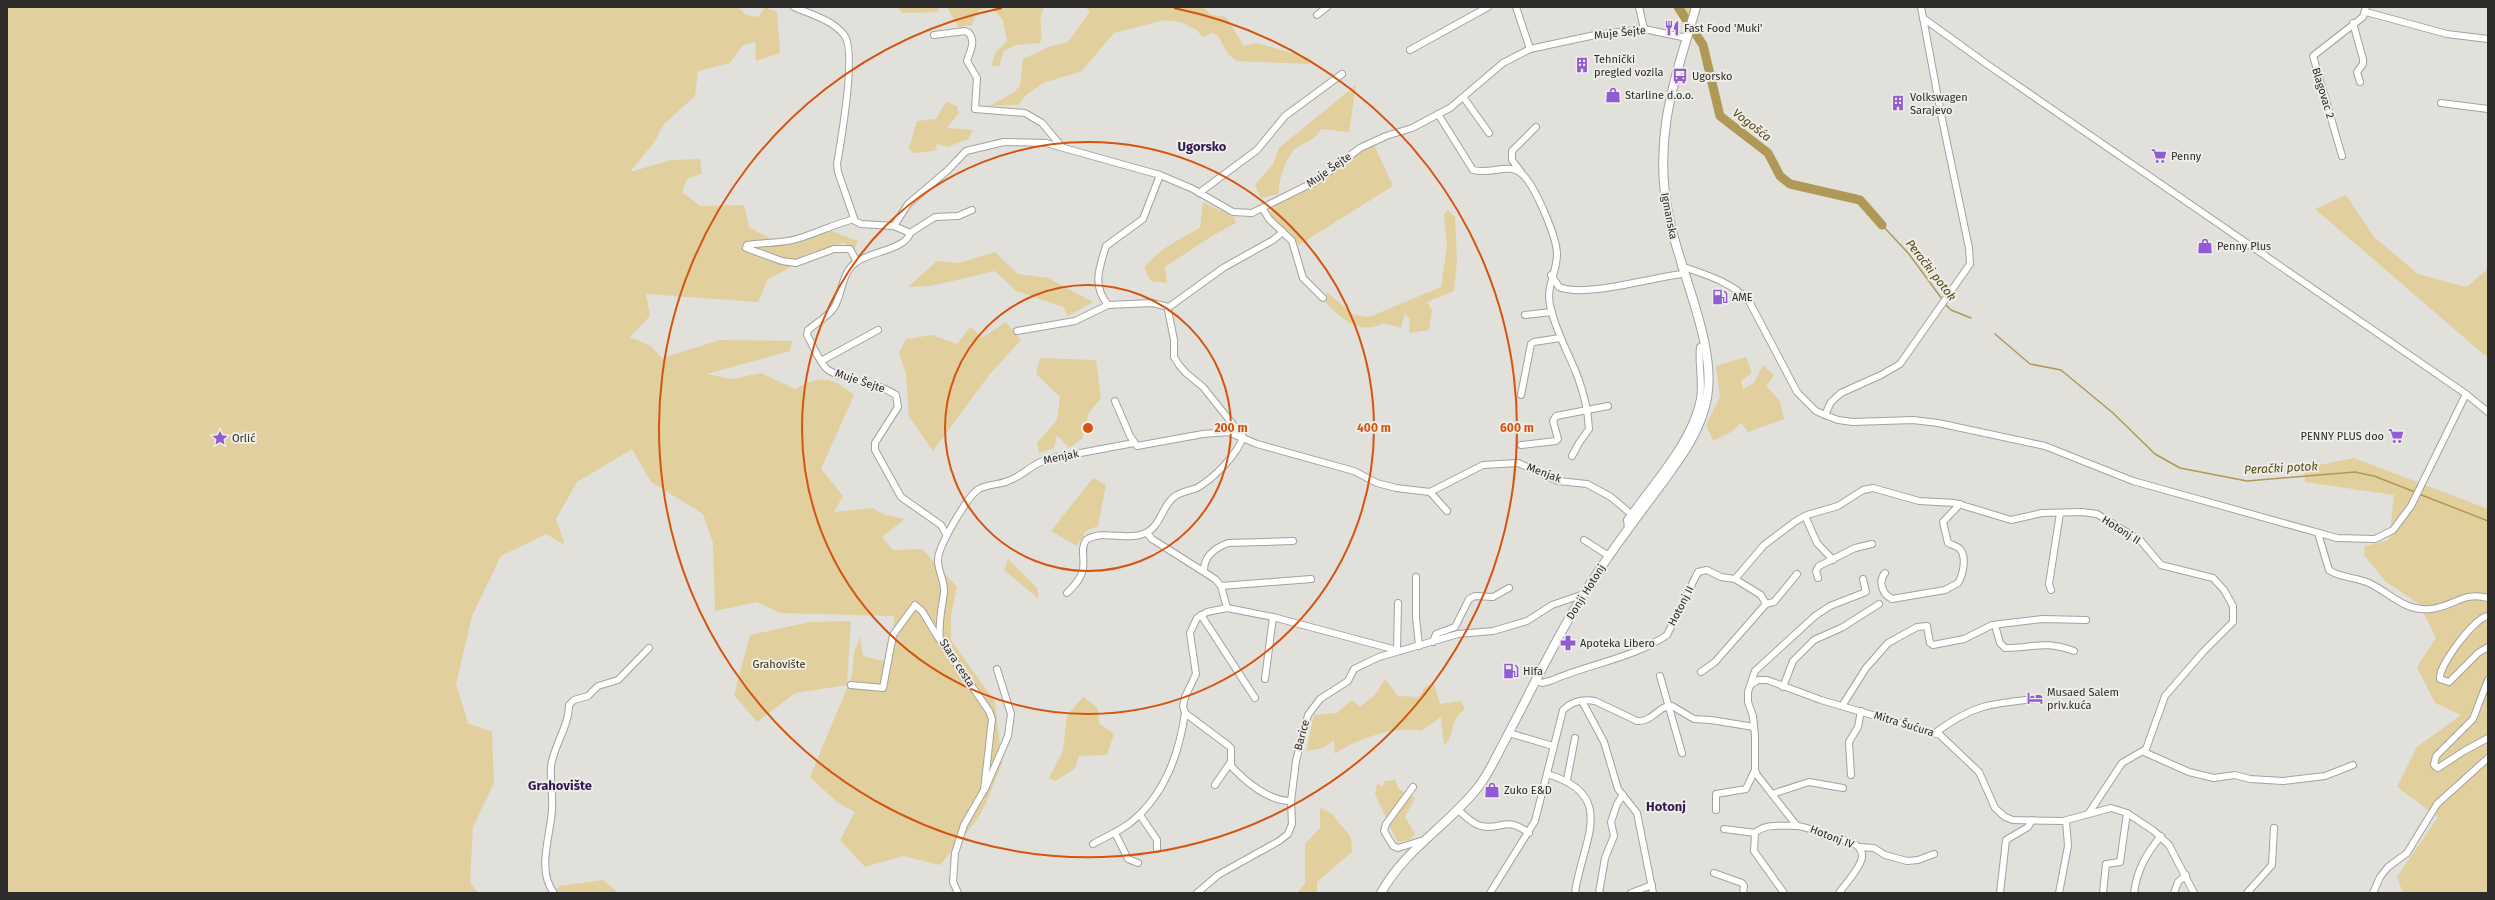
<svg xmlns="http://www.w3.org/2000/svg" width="2495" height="900" viewBox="0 0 2495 900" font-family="'Fira Sans',sans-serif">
  <rect width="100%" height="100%" fill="#e1e0db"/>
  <g fill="#e1d09d">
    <path d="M7 7H738L746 15 758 17 765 7 777 12 780 53 756 61 755 42 743 45 730 63 698 71 695 96 663 125 655 141 630 172 671 160 700 159 702 173 687 179 682 192 700 206 744 205 749 227 783 245 832 231 858 241 854 250 844 243 804 255 786 270 768 279 758 302 646 294 650 316 630 337 651 346 662 358 720 340 792 341 790 351 707 374 732 379 761 373 795 389C822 374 831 377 854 395L821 469 843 496 834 512 872 508 886 515 905 519 882 537 893 550 922 549 957 587 951 615V640L995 702 1002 763 986 803 977 820 940 865 903 856 865 867 840 840 855 812 838 803 810 777 852 676 854 653 860 637 863 656 891 663 894 616 780 613 757 602 715 611 713 543 703 514 651 482 632 449 577 482 556 519 565 545 546 534 501 556 472 616 456 684 468 723 492 732 494 783 473 827 470 882 478 893H7Z"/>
    <polygon points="898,7 939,7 938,12 902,13"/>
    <path d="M947 7H1044C1036 25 1045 28 1040 43L1016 45 1004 51 999 67 991 65 996 52 1007 41 1003 20 991 7 978 11 972 25 958 27Z"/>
    <path d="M1085 7H1203L1212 15 1226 17 1244 46 1257 43 1308 58 1309 64 1237 61C1222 52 1224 38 1213 33L1202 37 1197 30 1180 22 1164 20 1114 33 1082 71 1043 83 1026 95 1018 105 989 106 1013 93 1020 86 1023 59 1051 46 1068 42 1090 12Z"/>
    <polygon points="1678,7 1698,7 1691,25"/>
    <path d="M1356 85 1349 132 1321 129C1313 144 1300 142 1292 152 1285 162 1277 183 1279 194L1261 198 1255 185 1273 164 1279 148Z"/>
    <polygon points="946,102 957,106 959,113 947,128 973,130 968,139 948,147 937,144 935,151 913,153 909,148 917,121 936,119"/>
    <polygon points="1373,143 1393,186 1299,245 1269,216 1275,205 1317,184"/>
    <polygon points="2346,195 2374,237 2418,274 2466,287 2488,269 2488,358 2315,209"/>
    <path d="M1203 202 1234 217 1236 223 1212 236 1165 267 1167 283 1151 281 1144 268C1159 249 1179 239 1200 228Z"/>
    <path d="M1448 210 1455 217 1457 261 1454 291 1427 302 1432 310 1429 330 1409 333 1410 320 1405 313 1401 328 1383 323C1362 336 1341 319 1326 303L1327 292 1354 315 1369 317 1441 287 1447 246 1444 214Z"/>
    <polygon points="995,252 1018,274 1048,278 1093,302 1068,316 1063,307 1016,291 995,271 931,286 908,287 937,261 959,263"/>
    <polygon points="1006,322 1021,340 989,375 933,451 909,417 906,374 899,353 906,339 932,335 957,344 970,327 983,337"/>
    <polygon points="1746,357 1752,373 1741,381 1743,389 1754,383 1763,365 1774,375 1766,386 1780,401 1784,419 1748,432 1741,423 1731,432 1713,441 1706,425 1720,397 1716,366"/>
    <polygon points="1040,358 1096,360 1101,398 1089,412 1082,439 1069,448 1057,435 1054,448 1039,453 1037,443 1057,420 1060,397 1036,374"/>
    <polygon points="2354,458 2488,509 2488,893 2403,893 2397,877 2438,817 2397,787 2417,747 2461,715 2435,703 2417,667 2436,638 2419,604 2385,581 2364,555 2365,546 2389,540 2394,495 2305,482 2304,468"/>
    <polygon points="1093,478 1106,485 1098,526 1086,531 1077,546 1051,531"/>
    <polygon points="1008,559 1037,588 1039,599 1004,570"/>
    <polygon points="851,621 847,685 795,693 757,722 734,695 750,635 810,622"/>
    <path d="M1385 679 1398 696 1419 697 1425 687 1434 684 1440 704 1461 701 1465 709C1448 722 1456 734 1444 746L1441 717 1421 731C1396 725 1356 739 1335 754L1334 740 1323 748 1306 751 1314 715 1337 713 1352 700 1360 707 1375 695Z"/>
    <polygon points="1083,697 1098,708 1099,723 1114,734 1107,755 1079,756 1075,768 1056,781 1049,778 1063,751 1067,715"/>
    <polygon points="1395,780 1399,789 1415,798 1405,817 1415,834 1410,840 1397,842 1375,794 1377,783 1382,787 1385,781"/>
    <polygon points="1320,808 1331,813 1351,837 1352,852 1317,882 1317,893 1297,893 1305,883 1305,844 1320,828"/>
    <polygon points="603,880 619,893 559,893 557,890 559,886"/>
  </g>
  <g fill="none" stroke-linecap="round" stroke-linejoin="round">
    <g stroke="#af9956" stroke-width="1.5">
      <polyline points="1882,225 1909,254 1942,299"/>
      <polyline points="1945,304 1951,310 1971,318"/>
      <polyline points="1995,334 2030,364 2061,370 2113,413 2155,454 2180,468 2247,481 2355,472 2374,476 2415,492"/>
      <polyline points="2419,494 2488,521"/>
    </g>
    <polyline stroke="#af9956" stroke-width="9" points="1678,7 1703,45 1720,116 1768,153 1780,176 1790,184 1860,200 1882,225"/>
    <defs>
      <g id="minor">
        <path d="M794 7C810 14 833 20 844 35 857 50 841 141 837 164L838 172 855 221 861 224 894 226 910 233C907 248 872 252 858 261 842 271 843 289 836 304 832 314 816 323 808 330L807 335C813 345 819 363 828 370 849 383 876 381 896 395L898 407 875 443V450L901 497 941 525 946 534"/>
        <polyline points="1516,7 1530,49"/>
        <polyline points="1639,7 1644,29"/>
        <polyline points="2366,12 2447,34 2488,39"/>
        <polyline points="1317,15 1327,7"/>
        <polyline points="1923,18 1988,65 2466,394 2488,412"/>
        <polyline points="2353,23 2363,59 2363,64 2357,72 2360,82"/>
        <path d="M934 35 965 31 969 33C976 42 970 51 967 61L977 78 975 109 1025 113 1042 123 1062 147"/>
        <polyline points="1410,50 1488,7"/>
        <polyline points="1464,98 1489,133"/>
        <polyline points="2441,103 2488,109"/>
        <path d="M1438 114 1473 170C1491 175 1508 162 1522 174 1535 185 1557 238 1557 254 1557 273 1546 285 1550 305 1555 330 1568 352 1577 375 1584 393 1588 410 1589 429L1579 443 1572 456"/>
        <polyline points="2342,156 2313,56 2363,17 2366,7"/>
        <polyline points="1521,172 1512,160 1512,151 1536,127"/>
        <polyline points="1199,193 1257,150 1285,116 1342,74"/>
        <polyline points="1263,209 1269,219 1292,241 1303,278 1323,298"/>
        <path d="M854 219C835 224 819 232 800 238 783 244 765 242 747 245L746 248 782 261 796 263 834 249H850L857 262"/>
        <polyline points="894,226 908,204 948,170 966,151 1004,142 1046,143 1160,175 1193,189 1233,212 1252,213 1318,180 1360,148 1386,136 1412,128 1450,108 1503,63 1530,49 1595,35 1644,29 1687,38"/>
        <polyline points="910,233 935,217 958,216 972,210"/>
        <path d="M1681 266C1706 275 1730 281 1749 301L1797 392 1816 411 1825 415 1838 420 1853 422 1913 420 1938 423 2045 446 2133 481 2337 538 2375 539 2393 530 2411 506 2466 394"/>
        <path d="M1551 275 1559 287C1586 298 1652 277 1683 274"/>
        <path d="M1108 305C1092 285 1099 269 1106 246L1143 219 1160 175"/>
        <polyline points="1525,315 1552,312"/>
        <polyline points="1017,331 1075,321 1108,305 1152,303 1169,307"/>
        <polyline points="821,361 878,330"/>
        <polyline points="1521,395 1531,344 1534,342 1560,338"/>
        <polyline points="1115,401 1130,436 1137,446 1203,434 1228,432 1257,444 1354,471 1377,483 1396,488 1430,492 1483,465 1518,463 1558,481 1587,484 1611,497 1631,514"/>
        <polyline points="1825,415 1831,402 1841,393 1881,375 1900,364 1970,264 1969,248 1942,119 1921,7"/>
        <polyline points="1243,437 1203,387 1186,373 1179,365 1174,357 1174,340 1168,310 1169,307 1223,268 1273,240 1283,232"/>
        <polyline points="1521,445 1556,441 1558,439 1553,421 1556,416 1608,406"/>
        <polyline points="1430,492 1447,511"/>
        <polyline points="1805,516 1817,543 1833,560"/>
        <path d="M1628 528 1627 520C1651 485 1692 442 1700 399 1703 382 1698 364 1700 347L1705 345"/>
        <polyline points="1147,533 1152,539 1215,579 1221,586 1227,608"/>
        <path d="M2318 533 2329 570C2340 578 2356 577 2369 583 2390 593 2405 612 2430 609 2454 607 2462 591 2488 598"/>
        <polyline points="1584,540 1609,556"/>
        <path d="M1204 570C1204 556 1215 548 1228 543L1293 541"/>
        <path d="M1885 573C1878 581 1882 594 1892 599L1945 590 1958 583C1963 575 1967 557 1960 549 1957 546 1952 545 1948 543L1943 522 1960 504"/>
        <polyline points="1416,577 1416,617 1419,646"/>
        <polyline points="1818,578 1816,571 1819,566 1855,548 1872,544"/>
        <polyline points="1735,579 1764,545 1796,521 1807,515 1838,506 1863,490 1873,488 1919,501 1955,503 2011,520 2042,513 2082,512 2097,514 2141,541 2161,565 2213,578 2224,590 2233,606 2233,622 2204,651 2165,696 2146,749 2122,763 2089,813"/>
        <polyline points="1221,586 1311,579"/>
        <polyline points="2051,590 2049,584 2060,513"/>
        <path d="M1067 593C1074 586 1081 579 1083 569 1085 557 1080 550 1086 540 1103 529 1126 541 1143 534 1161 528 1161 507 1174 497 1180 492 1189 491 1197 488 1214 478 1237 455 1243 437"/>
        <polyline points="1201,615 1255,698"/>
        <path d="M2488 616C2475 617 2438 666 2440 679L2449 682 2478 653 2488 647"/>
        <path d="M1995 625 2000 643 2005 648C2035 648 2043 640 2074 651"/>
        <polyline points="1433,642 1436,634 1455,627 1469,599 1475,596 1493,597 1509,588"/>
        <polyline points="1397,650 1398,603"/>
        <polyline points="1701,672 1715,662 1766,604 1774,602 1797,574"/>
        <polyline points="1660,676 1682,753"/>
        <polyline points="1265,679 1273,617"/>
        <path d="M1536 680 1542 683 1550 681C1588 664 1632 659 1667 635L1698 572 1707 570 1721 577 1735 579 1761 595 1766 604"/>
        <polyline points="2488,680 2473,719 2436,756 2434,765 2438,768 2464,751 2488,738"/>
        <polyline points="1752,684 1758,680 1767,680 1821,700 1940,735 1979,772 1995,808 2005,817 2013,820 2063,821 2111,808 2127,813 2154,831 2169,845 2194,893"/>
        <polyline points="851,685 883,688 893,635 915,605 922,611 939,639"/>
        <polyline points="1783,687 1793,661 1814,640 1843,627 1879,604"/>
        <polyline points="1582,701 1604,742 1618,789 1637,813 1653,893"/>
        <polyline points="1842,706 1866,668 1888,643 1917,627 1927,626 1930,643 1933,645 1964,639 1992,625 2042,619 2086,620"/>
        <path d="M1185 713 1229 746 1231 748V766C1246 782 1269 801 1291 801"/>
        <polyline points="1509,733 1553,746"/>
        <path d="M1935 733C1972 705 1992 703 2036 699"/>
        <polyline points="2144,752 2189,772 2214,778 2235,775 2250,779 2283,781 2325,776 2353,765"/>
        <path d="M1547 774C1619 795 1582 841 1575 893"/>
        <polyline points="1851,775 1849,742 1858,727 1861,711"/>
        <polyline points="1567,780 1575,738"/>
        <polyline points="1215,785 1230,763"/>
        <polyline points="1413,787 1386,824 1384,831 1393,846 1398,848 1424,840"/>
        <polyline points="985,789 1008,736 1011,714 997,669"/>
        <polyline points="1772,794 1809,782 1843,788"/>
        <path d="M1457 809C1464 815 1472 824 1481 826 1502 831 1504 815 1529 833"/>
        <polyline points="1716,810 1716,794 1746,789 1755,770"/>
        <polyline points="1140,815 1157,840 1157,849"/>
        <polyline points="1724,829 1755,833"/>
        <polyline points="1115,833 1128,859 1138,863"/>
        <path d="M1093 844C1105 837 1118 832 1130 823 1164 796 1179 755 1185 713L1183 706 1185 697 1196 674 1190 633 1197 618 1207 612 1227 608 1273 617 1400 651"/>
        <polyline points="1859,847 1874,848 1885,855 1907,861 1918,860 1934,854"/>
        <polyline points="1714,873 1742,883 1744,886 1743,893"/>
        <path d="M554 893C536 870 551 835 552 809 553 795 550 780 551 766 554 745 569 726 569 705L574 700 588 696 598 686 618 680 649 648"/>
        <path d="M958 893 953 882 955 853 964 825 984 790 992 719 989 711 940 640C938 623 942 608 944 592 945 581 937 569 938 559 939 545 968 495 979 489 988 484 999 485 1008 481 1023 476 1031 464 1048 459L1134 443"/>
        <polyline points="1197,893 1218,875 1279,841 1288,834 1292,824 1291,801 1296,761 1308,715 1320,699 1348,681 1354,669 1379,657 1458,634 1493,631 1527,621 1552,605 1584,594"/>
        <path d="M1490 893 1535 821 1563 710C1572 701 1583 699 1595 701L1637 721C1654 722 1658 705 1672 706L1694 719 1711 720 1754 727"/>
        <polyline points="1599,893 1605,858 1614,836 1611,822 1617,804 1623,795"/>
        <polyline points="1631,893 1652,885"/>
        <path d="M1784 893 1754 851 1755 833C1765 823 1783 826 1797 826"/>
        <path d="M1839 893C1850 877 1880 851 1847 841 1841 839 1835 839 1829 837 1817 833 1810 827 1797 826L1757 775 1755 770V736L1753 716 1748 702V692L1755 671 1815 616 1830 606 1866 592 1863 579"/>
        <polyline points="2000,893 2006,840 2028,827 2032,820"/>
        <polyline points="2059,893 2068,846 2066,821"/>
        <polyline points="2103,893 2106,864 2120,862 2127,813"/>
        <path d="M2134 893C2137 870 2146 854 2161 836"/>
        <polyline points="2174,893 2178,882 2186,875"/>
        <polyline points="2247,893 2272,865 2274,828"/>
        <polyline points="2373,893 2380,877 2388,867 2407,853 2437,804 2488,758"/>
      </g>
      <path id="major" d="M1381 893C1405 849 1449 825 1479 786 1489 773 1496 757 1504 742 1521 710 1537 677 1555 644 1585 586 1624 534 1663 482 1682 456 1701 430 1707 398 1717 344 1678 268 1668 213 1653 135 1675 80 1696 7"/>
    </defs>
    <use href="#minor" stroke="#a3a29d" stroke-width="8"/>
    <use href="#major" stroke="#a3a29d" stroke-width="10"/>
    <use href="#minor" stroke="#fff" stroke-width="6"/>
    <use href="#major" stroke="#fff" stroke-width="8"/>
  </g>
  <g fill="none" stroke="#d5540f" stroke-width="2">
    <circle cx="1088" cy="428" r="143"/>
    <circle cx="1088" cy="428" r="286"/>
    <path d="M1174 8A429 429 0 1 1 1002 8"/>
  </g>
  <defs>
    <symbol id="restaurant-bare" viewBox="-9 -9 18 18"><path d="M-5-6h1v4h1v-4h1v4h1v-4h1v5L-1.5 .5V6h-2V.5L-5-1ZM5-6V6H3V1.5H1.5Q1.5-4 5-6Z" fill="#915bd4" stroke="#efede8" stroke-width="2.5" paint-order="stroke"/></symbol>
    <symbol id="building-bare" viewBox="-9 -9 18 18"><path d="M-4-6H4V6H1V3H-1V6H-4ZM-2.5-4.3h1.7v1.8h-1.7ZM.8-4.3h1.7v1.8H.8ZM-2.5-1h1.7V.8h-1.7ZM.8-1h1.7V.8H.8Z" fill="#915bd4" stroke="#efede8" stroke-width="2.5" paint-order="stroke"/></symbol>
    <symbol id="bus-bare" viewBox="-9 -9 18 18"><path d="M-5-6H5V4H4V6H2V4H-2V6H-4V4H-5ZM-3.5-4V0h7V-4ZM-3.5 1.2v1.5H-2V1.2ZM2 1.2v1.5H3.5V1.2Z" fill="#915bd4" stroke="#efede8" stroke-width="2.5" paint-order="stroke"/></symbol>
    <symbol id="shop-bare" viewBox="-9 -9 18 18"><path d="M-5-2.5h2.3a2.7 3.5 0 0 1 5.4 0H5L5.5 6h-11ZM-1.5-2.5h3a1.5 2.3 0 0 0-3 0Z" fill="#915bd4" stroke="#efede8" stroke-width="2.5" paint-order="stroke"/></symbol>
    <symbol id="supermarket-bare" viewBox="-9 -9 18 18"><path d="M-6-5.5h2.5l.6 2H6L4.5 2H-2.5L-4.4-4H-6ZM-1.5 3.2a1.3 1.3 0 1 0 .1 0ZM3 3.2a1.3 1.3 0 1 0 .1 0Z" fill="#915bd4" stroke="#efede8" stroke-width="2.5" paint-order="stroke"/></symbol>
    <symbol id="fuel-bare" viewBox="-9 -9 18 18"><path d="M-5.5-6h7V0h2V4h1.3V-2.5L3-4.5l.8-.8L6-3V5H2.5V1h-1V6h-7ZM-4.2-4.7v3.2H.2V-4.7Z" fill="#915bd4" stroke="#efede8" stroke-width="2.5" paint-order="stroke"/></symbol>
    <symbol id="sight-bare" viewBox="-9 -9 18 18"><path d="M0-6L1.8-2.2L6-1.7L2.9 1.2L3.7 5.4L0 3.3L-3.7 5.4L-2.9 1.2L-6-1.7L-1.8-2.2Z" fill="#915bd4" stroke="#efede8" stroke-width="2.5" paint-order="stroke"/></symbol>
    <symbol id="pharmacy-bare" viewBox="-9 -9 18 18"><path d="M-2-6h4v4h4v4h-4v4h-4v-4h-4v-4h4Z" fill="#915bd4" stroke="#efede8" stroke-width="2.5" paint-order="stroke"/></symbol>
    <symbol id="hotel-bare" viewBox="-9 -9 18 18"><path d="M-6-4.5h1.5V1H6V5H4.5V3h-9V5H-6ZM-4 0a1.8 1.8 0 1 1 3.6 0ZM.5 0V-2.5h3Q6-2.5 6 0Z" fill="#915bd4" stroke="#efede8" stroke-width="2.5" paint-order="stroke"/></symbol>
  </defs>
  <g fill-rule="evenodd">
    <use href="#restaurant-bare" x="1661" y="17" width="22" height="22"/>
    <use href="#building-bare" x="1571" y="54" width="22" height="22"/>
    <use href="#bus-bare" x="1669" y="65" width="22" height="22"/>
    <use href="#shop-bare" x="1602" y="84" width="22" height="22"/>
    <use href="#building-bare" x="1887" y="92" width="22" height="22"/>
    <use href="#supermarket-bare" x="2148" y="145" width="22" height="22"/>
    <use href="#shop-bare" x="2194" y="235" width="22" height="22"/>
    <use href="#fuel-bare" x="1709" y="286" width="22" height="22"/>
    <use href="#supermarket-bare" x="2385" y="425" width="22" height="22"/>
    <use href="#sight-bare" x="209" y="427" width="22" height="22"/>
    <use href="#pharmacy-bare" x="1557" y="632" width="22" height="22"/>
    <use href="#fuel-bare" x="1500" y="660" width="22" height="22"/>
    <use href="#hotel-bare" x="2024" y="687" width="22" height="22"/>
    <use href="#shop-bare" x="1481" y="779" width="22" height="22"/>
  </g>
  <g text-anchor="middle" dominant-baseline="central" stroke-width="4" stroke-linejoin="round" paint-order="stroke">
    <g font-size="11" fill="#2d2c2a" stroke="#efede8" text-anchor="start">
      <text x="1684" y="28">Fast Food 'Muki'</text>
      <text x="1594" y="59">Tehnički<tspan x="1594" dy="13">pregled vozila</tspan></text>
      <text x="1692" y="76">Ugorsko</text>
      <text x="1625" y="95">Starline d.o.o.</text>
      <text x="1910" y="97">Volkswagen<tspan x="1910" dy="13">Sarajevo</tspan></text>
      <text x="2171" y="156">Penny</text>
      <text x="2217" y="246">Penny Plus</text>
      <text x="1732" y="297">AME</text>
      <text x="2384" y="436" text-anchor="end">PENNY PLUS doo</text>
      <text x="232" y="438">Orlić</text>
      <text x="1580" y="643">Apoteka Libero</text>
      <text x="1523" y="671">Hifa</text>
      <text x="2047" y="692">Musaed Salem<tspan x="2047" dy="13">priv.kuća</tspan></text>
      <text x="1504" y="790">Zuko E&amp;D</text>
    </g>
    <g font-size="11" fill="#2d2c2a" stroke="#efede8">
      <text transform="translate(1620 33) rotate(-6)">Muje Šejte</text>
      <text transform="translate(2323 93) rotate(73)">Blagovac 2</text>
      <text transform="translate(1329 170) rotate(-35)">Muje Šejte</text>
      <text transform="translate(1669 216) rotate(79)">Igmanska</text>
      <text transform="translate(860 381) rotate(19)">Muje Šejte</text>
      <text transform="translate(1061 457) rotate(-12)">Menjak</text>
      <text transform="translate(1544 473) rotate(21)">Menjak</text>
      <text transform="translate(2121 530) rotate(32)">Hotonj II</text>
      <text transform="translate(1586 592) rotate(-58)">Donji Hotonj</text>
      <text transform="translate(1681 606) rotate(-63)">Hotonj II</text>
      <text transform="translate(957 663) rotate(57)">Stara cesta</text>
      <text transform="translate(1904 724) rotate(17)">Mitra Šućura</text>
      <text transform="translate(1302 735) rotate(-75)">Barice</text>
      <text transform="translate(1832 837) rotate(21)">Hotonj IV</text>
    </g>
    <g font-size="11" fill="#382e0f" stroke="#efede8">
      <text x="779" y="664">Grahovište</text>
    </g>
    <g font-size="12" font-style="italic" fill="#594915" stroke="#efede8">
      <text transform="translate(1752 125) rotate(38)">Vogošća</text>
      <text transform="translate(1931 270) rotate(52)">Perački potok</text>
      <text transform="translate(2281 468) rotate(-3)">Perački potok</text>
    </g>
    <g font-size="13" font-weight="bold" fill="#331952" stroke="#efede8">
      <text x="1202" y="146">Ugorsko</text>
      <text x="560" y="785">Grahovište</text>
      <text x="1666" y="806">Hotonj</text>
    </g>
  </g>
  <circle cx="1088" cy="428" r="6" fill="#d5540f" stroke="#efede8" stroke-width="2"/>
  <g font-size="12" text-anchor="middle" font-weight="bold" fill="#d5540f" stroke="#efede8" stroke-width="4" stroke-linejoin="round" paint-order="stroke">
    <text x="1231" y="432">200 m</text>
    <text x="1374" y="432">400 m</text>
    <text x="1517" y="432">600 m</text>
  </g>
  <rect width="2495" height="900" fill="none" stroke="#2d2c2a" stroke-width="16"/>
</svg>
